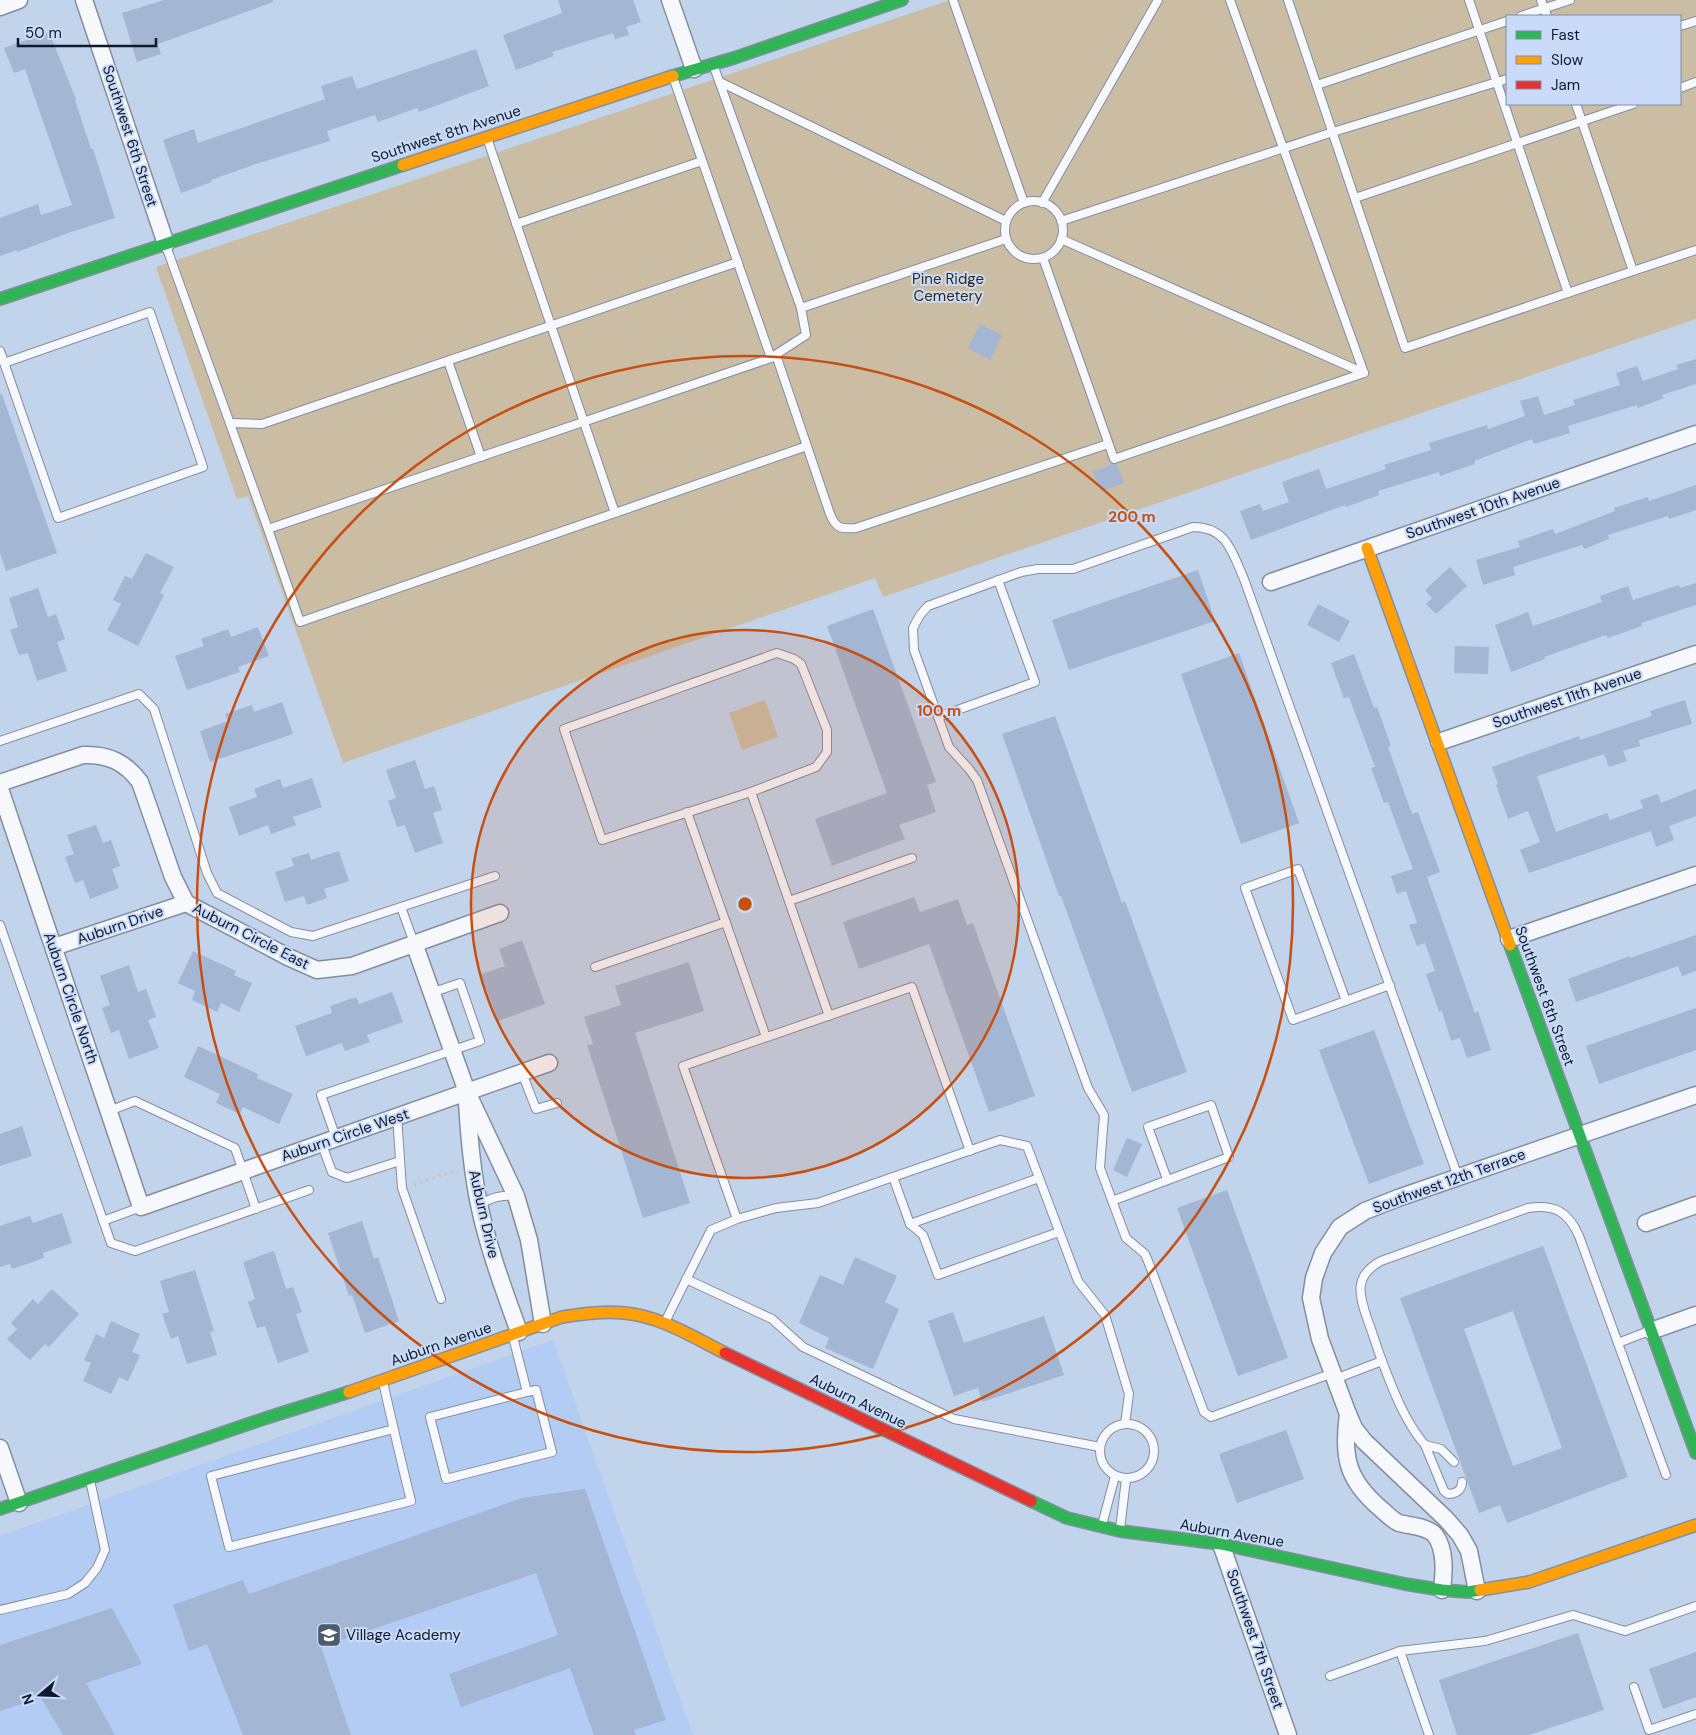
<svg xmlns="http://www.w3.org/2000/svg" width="1696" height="1735" viewBox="0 0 1696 1735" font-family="'DM Sans',sans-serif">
  <rect width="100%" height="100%" fill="#c2d3ec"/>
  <polygon fill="#b2ccf4" points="553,1340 693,1735 0,1735 0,1536"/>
  <g fill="#cabda4" fill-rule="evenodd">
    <path d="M950 0H1696V319L883 597 875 578 343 763 248 496 237 499 156 267ZM1507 16H1680V104H1507Z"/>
    <polygon points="765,700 778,737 742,750 729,713"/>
  </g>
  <g fill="#a3b6d3" fill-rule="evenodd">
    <polygon points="164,0 273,0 273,2 158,44 161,54 137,62 122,13"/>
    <polygon points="558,0 633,0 641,22 626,27 629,35 615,39 613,33 552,52 554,56 516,70 503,35 562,13"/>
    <polygon points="49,32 76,99 75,100 91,149 93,149 115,218 68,233 17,252 17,250 0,256 0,218 38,204 41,215 72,205 25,69 14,73 4,48"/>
    <polygon points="476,49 489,86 419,112 417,108 378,122 375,115 327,131 330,141 259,163 211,180 212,182 181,193 163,140 194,129 198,143 325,99 321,86 352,76 357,89"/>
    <polygon points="980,324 1002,335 990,360 968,348"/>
    <polygon points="1696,359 1696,384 1662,395 1664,398 1638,408 1637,405 1568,426 1570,433 1534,444 1532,439 1474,461 1475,464 1440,476 1439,472 1378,491 1379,495 1346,507 1345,505 1251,540 1240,511 1260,504 1263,511 1289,502 1282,482 1319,469 1326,489 1386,469 1384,465 1431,450 1429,443 1487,425 1488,429 1525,416 1520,401 1538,396 1544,415 1575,405 1573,400 1620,385 1616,373 1637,366 1643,381 1678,369 1676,365"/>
    <polygon points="0,394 2,394 57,553 6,571 0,553"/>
    <polygon points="1113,464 1117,464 1124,483 1101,491 1093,472"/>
    <polygon points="1696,485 1696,510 1669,519 1668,516 1608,535 1609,539 1584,549 1582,545 1513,567 1515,575 1483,585 1476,560 1520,547 1518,541 1553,529 1555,534 1615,511 1614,508 1648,497 1649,501"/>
    <polygon points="146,553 174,567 160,593 164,595 138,646 107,630 121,604 113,600 125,576 132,579"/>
    <polygon points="1450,567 1467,586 1436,614 1426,604 1432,598 1425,590"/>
    <polygon points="1198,570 1215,621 1069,670 1052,620"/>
    <polygon points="1696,583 1696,605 1641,623 1642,626 1608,638 1606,635 1544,657 1545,659 1511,672 1495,625 1528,612 1533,626 1602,602 1600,596 1628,586 1633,600 1679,585 1680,588"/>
    <polygon points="38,588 48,617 56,614 65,639 57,642 67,671 37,681 28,653 19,655 10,630 18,627 9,598"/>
    <polygon points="1318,604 1350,621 1339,642 1307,625"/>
    <polygon points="873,609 936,782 927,785 936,812 899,825 905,839 832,866 815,819 887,793 827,626"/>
    <polygon points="258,627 269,656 238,667 240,672 187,690 175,656 204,646 201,639 228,629 231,637"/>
    <polygon points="1455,646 1489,647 1488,674 1454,673"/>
    <polygon points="1239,653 1299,823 1241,844 1181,674"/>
    <polygon points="1354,654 1374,708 1377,707 1391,746 1388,747 1412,814 1418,812 1440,872 1427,877 1475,1013 1478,1011 1491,1050 1467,1058 1460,1038 1451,1041 1442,1011 1439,1012 1426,974 1435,971 1425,943 1417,946 1409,925 1417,923 1406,891 1397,894 1391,876 1413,869 1388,802 1384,803 1371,768 1375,767 1349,697 1344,698 1331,663"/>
    <polygon points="1685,700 1692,724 1639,740 1640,746 1623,751 1627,761 1609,767 1604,754 1537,776 1556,832 1607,813 1610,820 1643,808 1640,800 1658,794 1661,803 1696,789 1696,816 1669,826 1674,840 1656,847 1651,831 1529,873 1520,850 1540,842 1528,811 1508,819 1496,785 1498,784 1492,767 1579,736 1580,740 1652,716 1650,711"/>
    <polygon points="282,702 293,734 210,762 200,731 228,721 225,714 252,705 254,712"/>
    <polygon points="1055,716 1122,903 1125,901 1187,1072 1132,1092 1061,896 1059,896 1002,734"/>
    <polygon points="415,760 425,789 434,786 442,810 433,813 443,843 415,853 405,825 397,827 388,801 396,798 386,770"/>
    <polygon points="312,778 322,807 293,817 296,825 271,834 268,825 239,836 229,807 257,797 254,789 280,779 283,788"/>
    <polygon points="96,825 103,843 111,840 120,866 112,869 119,888 90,899 83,880 75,883 65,857 74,854 67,835"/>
    <polygon points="339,851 349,881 324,889 327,898 307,905 304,896 285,902 275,872 294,866 291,858 309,853 311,860"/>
    <polygon points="914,897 920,912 958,899 967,925 973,923 1035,1096 989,1112 929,944 859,969 843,922"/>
    <polygon points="1696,935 1696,971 1682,976 1678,966 1576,1002 1568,979 1630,956 1630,958"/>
    <polygon points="522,940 545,1004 498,1021 481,974 505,966 499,949"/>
    <polygon points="193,951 236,971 234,975 252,983 239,1012 221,1003 217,1012 192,1000 195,991 178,983"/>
    <polygon points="689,962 704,1011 635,1033 690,1203 643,1218 587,1045 593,1044 584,1017 621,1005 615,986"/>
    <polygon points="129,965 138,992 146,989 156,1017 148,1020 159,1048 129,1059 119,1030 111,1033 102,1008 110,1005 100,976"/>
    <polygon points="392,992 403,1022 367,1035 370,1042 345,1051 342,1043 306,1056 295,1026 332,1013 330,1006 356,997 359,1004"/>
    <polygon points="1696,1008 1696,1050 1599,1084 1586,1046"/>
    <polygon points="1374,1030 1424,1164 1369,1184 1319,1050"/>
    <polygon points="198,1046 258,1074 257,1078 293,1094 279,1124 243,1107 240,1114 216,1103 220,1094 184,1077"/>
    <polygon points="22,1126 32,1156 0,1166 0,1134"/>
    <polygon points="1127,1138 1142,1144 1127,1177 1113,1170"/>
    <polygon points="1227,1190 1288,1358 1238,1376 1177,1208"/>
    <polygon points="62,1213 72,1243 43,1253 44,1258 12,1269 10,1264 0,1267 0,1226 30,1216 33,1223"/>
    <polygon points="362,1221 374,1259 378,1257 399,1321 365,1333 352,1295 349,1296 328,1233"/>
    <path d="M1543 1246 1628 1477 1507 1523 1500 1505 1479 1513 1400 1298ZM1513 1311 1562 1448 1513 1466 1464 1329Z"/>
    <polygon points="274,1251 286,1289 293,1287 302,1312 296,1314 309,1352 278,1363 265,1326 257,1328 248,1302 255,1299 243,1262"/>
    <polygon points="855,1257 897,1276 885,1302 899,1309 873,1369 825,1348 829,1338 799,1323 820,1275 843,1285"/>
    <polygon points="195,1270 214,1331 210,1332 217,1355 187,1364 178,1336 171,1339 162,1314 169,1312 160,1281"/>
    <polygon points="52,1289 79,1314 49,1347 45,1344 30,1360 7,1339 17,1329 11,1323 33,1299 38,1304"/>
    <polygon points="953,1312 964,1343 1044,1316 1064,1375 982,1402 978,1388 954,1396 928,1321"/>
    <polygon points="111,1321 140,1334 132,1352 140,1355 128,1381 119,1377 111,1394 83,1381 91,1363 84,1360 96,1334 104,1338"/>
    <polygon points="1286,1430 1304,1479 1237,1503 1219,1454"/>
    <polygon points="585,1489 666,1720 634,1730 636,1735 594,1735 570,1668 461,1707 449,1674 558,1635 536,1573 321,1647 351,1735 243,1735 207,1644 189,1651 173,1605 243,1580 249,1594 522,1498"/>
    <polygon points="112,1608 142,1664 86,1683 115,1735 63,1735 41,1698 0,1711 0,1645"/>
    <polygon points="1578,1633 1604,1710 1529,1735 1457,1735 1439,1680"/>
    <polygon points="1696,1652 1696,1697 1663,1709 1649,1669"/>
  </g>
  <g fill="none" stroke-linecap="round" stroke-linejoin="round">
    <defs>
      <g id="lane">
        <polyline points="953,0 1024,203"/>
        <polyline points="1288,0 1405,348 1633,271 1576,104"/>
        <polyline points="1469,0 1568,293"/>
        <polyline points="1541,0 1547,16"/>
        <polyline points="1521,16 1570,0"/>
        <polyline points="1680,26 1696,21"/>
        <polyline points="714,67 801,308 806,335 772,357"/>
        <polyline points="720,82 1006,221"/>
        <polyline points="1317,85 1507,21"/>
        <polyline points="1680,88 1696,82"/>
        <polyline points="1355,198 1633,104"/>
        <circle cx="1034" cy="230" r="29"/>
        <polyline points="1042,203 1158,0"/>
        <polyline points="1061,221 1333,132 1507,79"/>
        <polyline points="516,224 702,161"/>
        <polyline points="1061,239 1364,373"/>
        <polyline points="166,246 268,529 771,358 673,77"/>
        <polyline points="1043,258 1114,459 1364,373 1230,0"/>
        <polyline points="1633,271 1696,250"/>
        <polyline points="801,308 1006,239"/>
        <polyline points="0,351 58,518 203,467 150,312 4,363"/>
        <path d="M776 355 830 514C836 529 841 529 856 528L1108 444"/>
        <polyline points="448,361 481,457"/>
        <polyline points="230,423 262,424 738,262"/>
        <polyline points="615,513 807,446"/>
        <polyline points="268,529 300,622 615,513 487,138"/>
        <polygon points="777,653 794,659 801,664 827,730 827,752 816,767 751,792 602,840 564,729"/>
        <polyline points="938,717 1035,682 998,580"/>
        <polyline points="0,741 139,694 154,709 207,873 217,893 291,932 313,936 495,876"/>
        <polyline points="751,792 829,1016"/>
        <polyline points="687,812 766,1037"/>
        <polyline points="789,901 912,858"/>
        <polyline points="401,907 414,943"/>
        <polyline points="0,925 111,1243 135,1251 309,1190"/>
        <polyline points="595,967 726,922"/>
        <polyline points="1346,1001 1298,869 1245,888 1293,1020 1390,985"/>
        <polyline points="522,1073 536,1109 557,1103"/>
        <polyline points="109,1111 135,1101 235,1148 256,1209"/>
        <polyline points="397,1116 402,1188 441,1299"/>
        <polyline points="336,1138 321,1095 480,1041 460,983 431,993"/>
        <polyline points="321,1142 332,1172 347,1178 400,1161"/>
        <polyline points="893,1177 910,1224 923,1235 938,1275 1059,1232"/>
        <polyline points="1112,1201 1229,1157 1211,1105 1148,1127 1167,1179"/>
        <path d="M479 1205C492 1197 501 1195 516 1196"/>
        <polyline points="737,1219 683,1066 912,987 970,1151"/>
        <polyline points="103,1221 141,1207"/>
        <polyline points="910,1224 1039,1178"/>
        <polyline points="686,1279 772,1319 803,1347 954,1419 1100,1447"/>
        <polyline points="665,1322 711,1230 737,1219 776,1208 818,1203 1000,1140 1027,1146 1078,1281 1105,1315 1129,1394 1125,1424"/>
        <polyline points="513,1337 527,1392 430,1417 446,1479 552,1452 536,1390 527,1392"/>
        <polyline points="1618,1343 1649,1331"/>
        <path d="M1382 1361C1393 1390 1405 1422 1425 1445"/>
        <path d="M1333 1373 1211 1417 1204 1412 1150 1266 1145 1254 1126 1238 1100 1168 1104 1115 1088 1088 977 780 969 769 949 747 914 650 913 628 920 615 928 606 1021 572 1038 569H1073L1193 527C1227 527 1232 552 1244 579L1458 1177"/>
        <path d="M1335 1379 1382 1361C1377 1348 1373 1334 1368 1321 1359 1295 1353 1276 1381 1261L1528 1208C1554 1204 1568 1211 1579 1236L1666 1475"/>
        <path d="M383 1382C392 1422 401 1461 411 1501L229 1547 211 1476 394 1429"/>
        <circle cx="1127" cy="1451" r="27"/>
        <path d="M1454 1462 1441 1449 1425 1445 1444 1491 1448 1494C1456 1494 1462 1490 1462 1482"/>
        <polyline points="1102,1525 1115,1476"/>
        <polyline points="1120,1529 1126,1479"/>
        <polyline points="0,1610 68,1594 85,1583 97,1568 105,1550 90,1480"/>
        <polyline points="1400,1651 1485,1641 1573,1615 1625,1631 1696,1606"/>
        <polyline points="1330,1676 1400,1651 1429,1735"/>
        <polyline points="1634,1687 1649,1730 1696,1714"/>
      </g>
      <g id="street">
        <polyline points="84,0 166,244"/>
        <polyline points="670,0 694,69"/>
        <polyline points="0,7 19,0"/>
        <polyline points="1271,582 1696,434"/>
        <polyline points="1439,742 1696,654"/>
        <path d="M0 783 83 755C108 754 125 762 140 782L173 877 186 903 288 957 317 970 352 966 500 913"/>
        <polyline points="0,789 141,1207 549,1063"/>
        <polyline points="1509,939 1696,875"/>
        <polyline points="414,943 467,1092 516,1196 529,1240 543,1324"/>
        <polyline points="54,947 186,903"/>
        <path d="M467 1102C469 1136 472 1171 479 1204 488 1248 504 1290 519 1332"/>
        <polyline points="1646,1223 1696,1205"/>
        <polyline points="1651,1331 1696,1315"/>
        <polyline points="1348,1414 1320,1339 1311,1298 1314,1278 1323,1253 1340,1227 1365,1211 1398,1198 1696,1095"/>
        <polyline points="0,1448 19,1503"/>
        <polyline points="1221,1544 1288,1735"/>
        <path d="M1442 1590C1444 1572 1446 1550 1435 1535 1427 1526 1409 1526 1399 1523 1392 1520 1386 1513 1381 1509 1347 1480 1342 1457 1348 1414L1354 1428 1364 1441 1446 1519 1460 1535 1469 1551 1477 1591"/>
      </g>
      <g id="fast">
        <polyline points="673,76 734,58 902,0"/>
        <polyline points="0,299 403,165"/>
        <polyline points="1510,945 1696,1453"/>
        <polyline points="1031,1501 1067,1518 1120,1531 1221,1544 1405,1584 1442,1590 1468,1592 1480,1590"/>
        <polyline points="0,1509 266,1418 349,1392"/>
      </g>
      <g id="slow">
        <polyline points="403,165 673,76"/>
        <polyline points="1367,548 1510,945"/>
        <path d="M349 1392 562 1317C583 1314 603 1311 624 1313 660 1316 693 1337 725 1353"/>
        <polyline points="1480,1590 1529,1582 1696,1525"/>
      </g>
      <polyline id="jam" points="725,1353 1031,1501"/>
    </defs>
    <use href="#lane" stroke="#828fa2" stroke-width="10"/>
    <use href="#street" stroke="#828fa2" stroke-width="19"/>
    <use href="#fast" stroke="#828fa2" stroke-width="14"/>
    <use href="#slow" stroke="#828fa2" stroke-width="14"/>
    <use href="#jam" stroke="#828fa2" stroke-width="14"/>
    <polyline stroke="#c3c7cf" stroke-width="3" stroke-dasharray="2.5 4" stroke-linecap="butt" points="414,1185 457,1170"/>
    <use href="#lane" stroke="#f6f8fc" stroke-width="8"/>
    <use href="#street" stroke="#f6f8fc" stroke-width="16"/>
    <use href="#fast" stroke="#30b455" stroke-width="11"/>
    <use href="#slow" stroke="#ff9f0a" stroke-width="11"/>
    <use href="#jam" stroke="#e5322d" stroke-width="11"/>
  </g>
  <circle cx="745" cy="904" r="274" fill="#c75011" fill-opacity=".12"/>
  <g fill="none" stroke="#c75011" stroke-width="2.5">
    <circle cx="745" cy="904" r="274"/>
    <circle cx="745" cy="904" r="548"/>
  </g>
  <defs>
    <symbol id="school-square" viewBox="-11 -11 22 22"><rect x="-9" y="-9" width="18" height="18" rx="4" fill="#4e5b6f" stroke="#c9dbf8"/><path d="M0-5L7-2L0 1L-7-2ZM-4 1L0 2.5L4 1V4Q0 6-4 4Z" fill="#fff"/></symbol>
  </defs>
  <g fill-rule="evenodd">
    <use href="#school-square" x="315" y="1621" width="28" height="28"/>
  </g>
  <g text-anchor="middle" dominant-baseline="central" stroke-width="4" stroke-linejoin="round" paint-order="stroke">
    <g font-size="15" fill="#0f1a2b" stroke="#c9dbf8">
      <text transform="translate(446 134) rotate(-18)">Southwest 8th Avenue</text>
      <text transform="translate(130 136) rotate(72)">Southwest 6th Street</text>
      <text transform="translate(1483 508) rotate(-19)">Southwest 10th Avenue</text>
      <text transform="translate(1567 698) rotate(-19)">Southwest 11th Avenue</text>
      <text transform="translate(120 925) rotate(-19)">Auburn Drive</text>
      <text transform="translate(251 936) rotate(27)">Auburn Circle East</text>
      <text transform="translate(1545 996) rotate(70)">Southwest 8th Street</text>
      <text transform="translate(71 998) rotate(71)">Auburn Circle North</text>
      <text transform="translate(345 1135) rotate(-19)">Auburn Circle West</text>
      <text transform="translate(1449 1181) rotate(-20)">Southwest 12th Terrace</text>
      <text transform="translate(484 1214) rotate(77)">Auburn Drive</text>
      <text transform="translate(441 1344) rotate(-19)">Auburn Avenue</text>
      <text transform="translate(858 1401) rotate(26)">Auburn Avenue</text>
      <text transform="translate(1232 1533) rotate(10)">Auburn Avenue</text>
      <text transform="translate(1255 1639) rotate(71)">Southwest 7th Street</text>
    </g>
    <g font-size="15" fill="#352a17" stroke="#c9dbf8">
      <text x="948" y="279">Pine Ridge<tspan x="948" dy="17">Cemetery</tspan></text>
    </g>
    <g font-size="15" fill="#0f1a2b" stroke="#c9dbf8" text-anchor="start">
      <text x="346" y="1635">Village Academy</text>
    </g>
  </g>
  <circle cx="745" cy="904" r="8" fill="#c75011" stroke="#c9dbf8" stroke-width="2.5"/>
  <g font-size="15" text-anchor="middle" font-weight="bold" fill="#c75011" stroke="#c9dbf8" stroke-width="4" stroke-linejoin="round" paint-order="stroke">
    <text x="1132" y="522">200 m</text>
    <text x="939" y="716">100 m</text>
  </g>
  <rect x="1506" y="15" width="175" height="90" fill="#c9dbf8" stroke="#7f8ea6"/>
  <rect x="1516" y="31" width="25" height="8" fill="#30b455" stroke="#7f8ea6"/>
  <text x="1551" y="40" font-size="15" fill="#0f1a2b">Fast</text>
  <rect x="1516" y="56" width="25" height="8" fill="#ff9f0a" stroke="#7f8ea6"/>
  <text x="1551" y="65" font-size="15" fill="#0f1a2b">Slow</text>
  <rect x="1516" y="81" width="25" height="8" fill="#e5322d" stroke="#7f8ea6"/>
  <text x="1551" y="90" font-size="15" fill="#0f1a2b">Jam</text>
  <g transform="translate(40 1695) rotate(251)" stroke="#c9dbf8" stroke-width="4" paint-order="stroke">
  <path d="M0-4L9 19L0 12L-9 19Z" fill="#0f1a2b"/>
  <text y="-8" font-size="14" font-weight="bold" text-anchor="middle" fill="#0f1a2b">N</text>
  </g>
  <path d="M18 38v8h138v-8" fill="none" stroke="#0f1a2b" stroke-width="2.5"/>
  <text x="25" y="38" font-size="15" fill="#0f1a2b" stroke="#c9dbf8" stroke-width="4" paint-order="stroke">50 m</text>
</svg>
